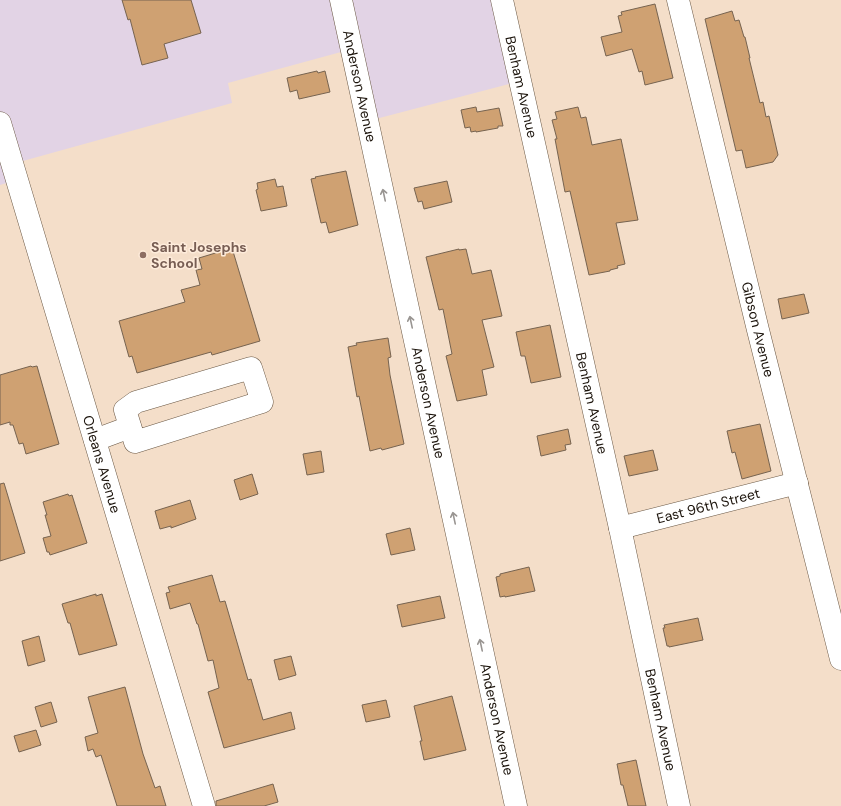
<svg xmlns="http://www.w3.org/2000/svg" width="841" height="806" viewBox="0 0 841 806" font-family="'DM Sans',sans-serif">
  <rect width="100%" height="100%" fill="#f4dec9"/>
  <polygon fill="#e2d3e5" points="0,0 502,0 520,81 368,121 352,49 228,83 232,103 12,164 17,180 0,185"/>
  <g fill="#cfa172" stroke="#766350">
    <polygon points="122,0 191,0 201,33 164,44 168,58 142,65 130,19 128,20"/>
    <polygon points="655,4 673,78 645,85 642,71 639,72 632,49 606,56 601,37 622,32 618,16 622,15 621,12"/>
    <polygon points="732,11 735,21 739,20 744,37 745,37 750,58 749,58 760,103 763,102 766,117 769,116 778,155 773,162 746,168 742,150 736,151 705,19"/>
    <polygon points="317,71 318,73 325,71 330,92 299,99 297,90 290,92 287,78"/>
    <polygon points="476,107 477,112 499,108 503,126 498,126 498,128 476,132 476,131 471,132 470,127 465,128 461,110"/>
    <polygon points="578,107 581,118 586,117 592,145 621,139 638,220 616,223 625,264 617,266 618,268 610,270 610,271 589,275 570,191 565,192 555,139 557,139 552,120 557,119 555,112"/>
    <polygon points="346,171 358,225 329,233 326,222 321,223 311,179 316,178 315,177"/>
    <polygon points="275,179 277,187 283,186 287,206 261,211 256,190 258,189 257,183"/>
    <polygon points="447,181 452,202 424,209 422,201 418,202 414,188"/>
    <polygon points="232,248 260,341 212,355 211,352 137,373 132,356 129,357 119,321 185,302 181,290 200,285 196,270 202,269 199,258"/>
    <polygon points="459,249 459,250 466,249 472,274 491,270 502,316 482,320 494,367 482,370 487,395 457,401 446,356 452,354 443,309 439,310 426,257"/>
    <polygon points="804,294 809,313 782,319 778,299"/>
    <polygon points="550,325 561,377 531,383 525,356 521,356 516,332"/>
    <polygon points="388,338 391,357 388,358 390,375 404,444 382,450 381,448 370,451 359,396 357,397 348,347 357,345 356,343"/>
    <polygon points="31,366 32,367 37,366 59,444 26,454 23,443 19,444 13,425 10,425 10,422 0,425 0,375"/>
    <polygon points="760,424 771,471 742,479 735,452 732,453 727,431"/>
    <polygon points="568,429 571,444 565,445 566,450 541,456 537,436"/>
    <polygon points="653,450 658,470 629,476 624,456"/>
    <polygon points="321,451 324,472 307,475 303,454"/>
    <polygon points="252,474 258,494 240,500 234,480"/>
    <polygon points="4,483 25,553 0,561 0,484"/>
    <polygon points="68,494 69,496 72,495 87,543 50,555 49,552 47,552 43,538 51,536 45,515 47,515 43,502"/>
    <polygon points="190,500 196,519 171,528 171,526 160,529 155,511"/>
    <polygon points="410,528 415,550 391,555 386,534"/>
    <polygon points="529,567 535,591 505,597 505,596 500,597 496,577 500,576 500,574"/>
    <polygon points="212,575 220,602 225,601 248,680 251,679 263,720 291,712 295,729 224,748 208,692 219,688 213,660 208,661 198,624 197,624 190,603 170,609 166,593 170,592 168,587"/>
    <polygon points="96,594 96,596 102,594 117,645 79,655 70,623 68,623 62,604"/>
    <polygon points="440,596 445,618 402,627 397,605"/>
    <polygon points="698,618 703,640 669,647 669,646 667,646 663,628 665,628 664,625"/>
    <polygon points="39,636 45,661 28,666 22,641"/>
    <polygon points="291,656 296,675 279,680 274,660"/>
    <polygon points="125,687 143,754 155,788 160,786 166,806 117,806 101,755 96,757 93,749 88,751 85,737 98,733 88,697"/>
    <polygon points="452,696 466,750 424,760 420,741 422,741 414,706"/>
    <polygon points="386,700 390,717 366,722 362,705"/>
    <polygon points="51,702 57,722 41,727 35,707"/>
    <polygon points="36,730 41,745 19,752 14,736"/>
    <polygon points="636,760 646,806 628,806 623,785 621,785 617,764"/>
    <polygon points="273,784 278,802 264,806 216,806 216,801"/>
  </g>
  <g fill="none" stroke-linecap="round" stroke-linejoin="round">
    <defs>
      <g id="minor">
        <path id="s1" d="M341 0 516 806"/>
        <path id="s2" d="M502 0 620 528 679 806"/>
        <path id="s3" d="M678 0 758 330 841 659"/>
        <path id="s4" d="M0 123 204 806"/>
        <polygon points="251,368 262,402 135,442 125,410 136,402"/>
        <polyline points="95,440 130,427"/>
        <path id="s5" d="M620 528 797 483"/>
      </g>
    </defs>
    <use href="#minor" stroke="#6a5845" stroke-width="23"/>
    <use href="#minor" stroke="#fff" stroke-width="22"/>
  </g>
  <defs><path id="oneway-shaft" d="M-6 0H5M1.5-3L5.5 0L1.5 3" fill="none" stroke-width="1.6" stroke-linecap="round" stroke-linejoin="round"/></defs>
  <g stroke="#999592">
    <use href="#oneway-shaft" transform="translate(384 195) rotate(-102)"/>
    <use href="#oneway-shaft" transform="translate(411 322) rotate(-102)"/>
    <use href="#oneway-shaft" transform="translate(454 518) rotate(-102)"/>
    <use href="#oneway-shaft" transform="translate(481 645) rotate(-102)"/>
  </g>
  <circle fill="#8d6e63" stroke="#feecdb" stroke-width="1.5" cx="143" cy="255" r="4"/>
  <g text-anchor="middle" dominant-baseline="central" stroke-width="3" stroke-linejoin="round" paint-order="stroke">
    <g font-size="14" fill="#1c140c" stroke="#feecdb">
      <text stroke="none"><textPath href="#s1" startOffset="88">Anderson Avenue</textPath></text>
      <text stroke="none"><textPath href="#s2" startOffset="89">Benham Avenue</textPath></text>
      <text stroke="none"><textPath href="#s3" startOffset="339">Gibson Avenue</textPath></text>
      <text stroke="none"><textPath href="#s1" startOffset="412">Anderson Avenue</textPath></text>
      <text stroke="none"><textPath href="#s2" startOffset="413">Benham Avenue</textPath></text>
      <text stroke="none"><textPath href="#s4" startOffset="356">Orleans Avenue</textPath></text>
      <text stroke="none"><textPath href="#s5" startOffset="91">East 96th Street</textPath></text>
      <text stroke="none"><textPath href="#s2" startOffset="737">Benham Avenue</textPath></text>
      <text stroke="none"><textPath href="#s1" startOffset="736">Anderson Avenue</textPath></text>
    </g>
    <g font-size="14" font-weight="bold" fill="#785e54" stroke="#feecdb" text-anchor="start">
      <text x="151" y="247">Saint Josephs<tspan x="151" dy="16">School</tspan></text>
    </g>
  </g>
</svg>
